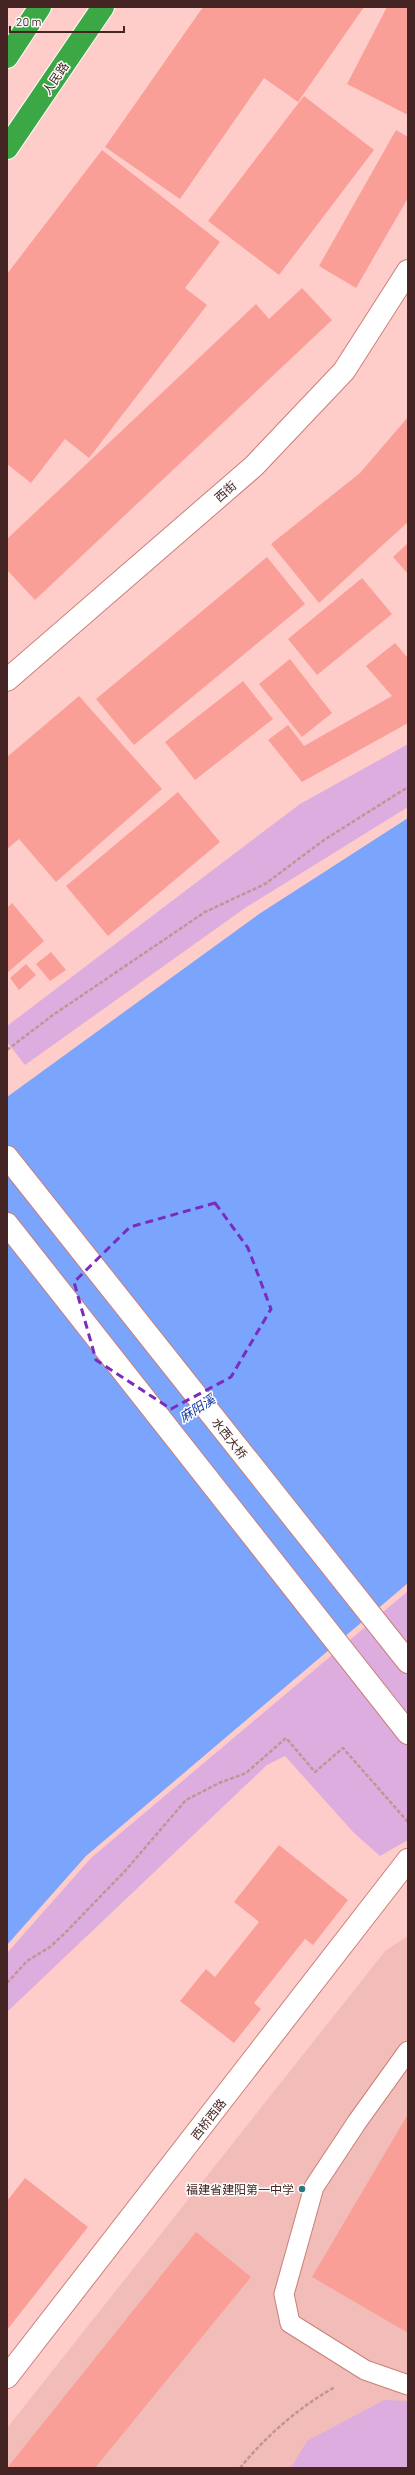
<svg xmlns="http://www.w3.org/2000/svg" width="415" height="2475" viewBox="0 0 415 2475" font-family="Barlow,'Noto Sans SC',sans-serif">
  <rect width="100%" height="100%" fill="#ffcdc9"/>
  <polygon fill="#f2bdb8" points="408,1936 408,2468 7,2468 7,2428 386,1950"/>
  <g fill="#ddaddf">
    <polygon points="408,744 408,807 245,908 25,1065 7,1042 7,1026 300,804"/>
    <polygon points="408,1591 408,1840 380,1856 354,1833 285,1756 267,1765 7,2012 7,1953 91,1858"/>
    <polygon points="384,2400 408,2401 408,2468 291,2468 307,2441"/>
  </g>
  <polygon fill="#7ba4fd" points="408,818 408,1583 86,1856 7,1945 7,1097 259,914"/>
  <g fill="#fa9f98">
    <polygon points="203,7 364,7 298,102 264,78 180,199 105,147"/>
    <polygon points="387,7 408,7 408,115 347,84"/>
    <polygon points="304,96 374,150 279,275 208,221"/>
    <polygon points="396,130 408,137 408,198 356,288 319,266"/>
    <polygon points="102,150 220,242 185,288 207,305 89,458 65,439 31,483 7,464 7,274"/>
    <polygon points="302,288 332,320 35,600 7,570 7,539 256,304 269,319"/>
    <polygon points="408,417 408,522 319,603 271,544 360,473"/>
    <polygon points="408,543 408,574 393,557"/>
    <polygon points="267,557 305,604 134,745 96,699"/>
    <polygon points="362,578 392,614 317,675 288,639"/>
    <polygon points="395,643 408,658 408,723 302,782 268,740 288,725 304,746 392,696 366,666"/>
    <polygon points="290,659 332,713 302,737 259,684"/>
    <polygon points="243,681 273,719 195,780 165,742"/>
    <polygon points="79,696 162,789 56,882 19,839 7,849 7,757"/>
    <polygon points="178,792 220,842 108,936 66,886"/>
    <polygon points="12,903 44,941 7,973 7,908"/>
    <polygon points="51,952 66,970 50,981 36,964"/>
    <polygon points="26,964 36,975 19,990 10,978"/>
    <polygon points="279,1845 348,1900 313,1945 305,1939 254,2003 261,2009 234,2043 180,2001 206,1969 215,1977 259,1922 234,1902"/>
    <polygon points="408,2114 408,2333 312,2277"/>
    <polygon points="25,2178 88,2227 7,2330 7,2201"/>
    <polygon points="196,2232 251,2277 95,2468 7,2468"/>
  </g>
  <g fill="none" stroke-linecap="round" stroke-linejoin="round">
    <defs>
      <polyline id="lane" points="408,2051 357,2122 314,2187 284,2294 290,2323 365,2370 408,2385"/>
      <polyline id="street" points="7,680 254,466 344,371 408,271"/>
      <g id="secondary">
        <polyline points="7,1157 408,1662"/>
        <polyline points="7,1224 408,1733"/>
        <polyline points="7,2377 408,1860"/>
      </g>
      <g id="highway">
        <polyline points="7,57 40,7"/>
        <polyline points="7,148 103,7"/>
      </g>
    </defs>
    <use href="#lane" stroke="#ca7f79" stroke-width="21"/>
    <use href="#street" stroke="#ca7f79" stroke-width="24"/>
    <use href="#secondary" stroke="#ca7f79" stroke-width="24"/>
    <use href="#highway" stroke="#fff" stroke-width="24"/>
    <g stroke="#c19592" stroke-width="2.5" stroke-dasharray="4 2" stroke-linecap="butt">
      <polyline points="7,1050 53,1015 205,912 265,884 324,840 408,787"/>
      <polyline points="7,1983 27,1961 50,1947 65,1933 125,1871 186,1800 219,1783 246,1773 286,1738 315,1772 343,1748 408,1822"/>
      <path d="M240 2468C266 2436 299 2407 335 2387"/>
    </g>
    <use href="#lane" stroke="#fff" stroke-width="19"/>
    <use href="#street" stroke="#fff" stroke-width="22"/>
    <use href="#secondary" stroke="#fff" stroke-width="22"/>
    <use href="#highway" stroke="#3ca745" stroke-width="22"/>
  </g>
  <path fill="none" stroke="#7b2cbf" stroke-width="3" stroke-dasharray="8 5" stroke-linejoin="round" d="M215 1203 248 1248 271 1309 231 1377 171 1409 96 1360 74 1282 130 1227Z"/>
  <circle fill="#2d767e" stroke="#fcfcfc" stroke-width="1.5" cx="302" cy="2189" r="4"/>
  <g text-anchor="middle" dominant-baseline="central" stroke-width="3" stroke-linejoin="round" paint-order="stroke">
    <g font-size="12" fill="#442523" stroke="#fcfcfc">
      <text transform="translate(55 78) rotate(-56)">人民路</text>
      <text transform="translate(225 491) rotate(-41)">西街</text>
      <text transform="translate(230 1438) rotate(52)">水西大桥</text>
      <text transform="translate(208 2119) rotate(-52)">西桥西路</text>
    </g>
    <g font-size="12" fill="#442523" stroke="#fcfcfc" text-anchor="end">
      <text x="294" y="2189">福建省建阳第一中学</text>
    </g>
    <g font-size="13" font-style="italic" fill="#183b9f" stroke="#fcfcfc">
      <text transform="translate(197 1408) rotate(-33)">麻阳溪</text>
    </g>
  </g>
  <rect width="415" height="2475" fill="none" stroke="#442523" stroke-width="16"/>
  <path d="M10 26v6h114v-6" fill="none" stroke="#442523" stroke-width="2"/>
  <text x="16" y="26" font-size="12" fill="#442523" stroke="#fcfcfc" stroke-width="3" paint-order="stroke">20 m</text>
</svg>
